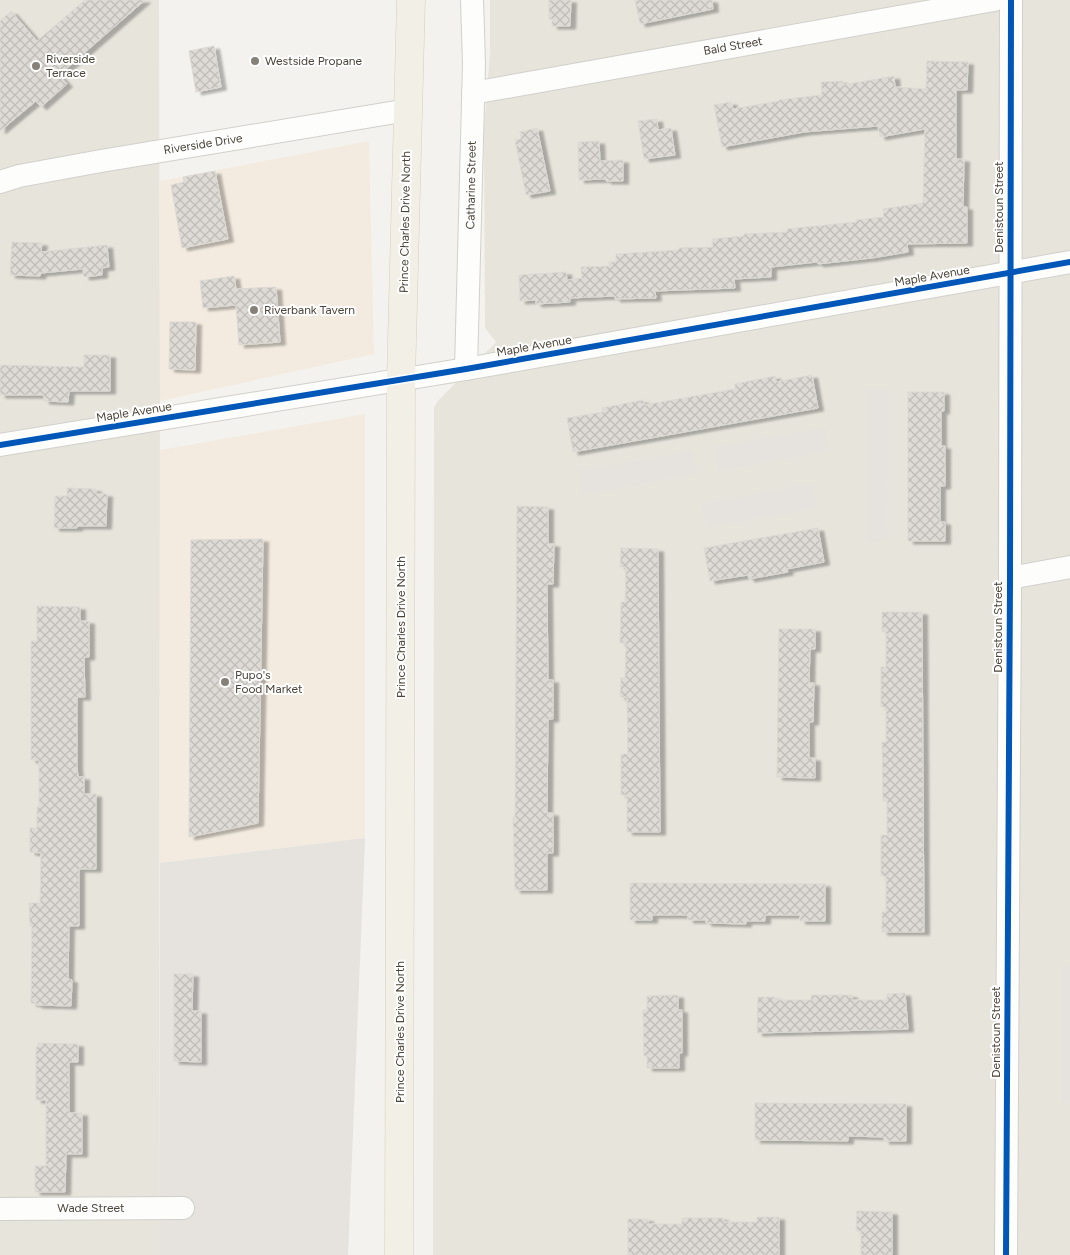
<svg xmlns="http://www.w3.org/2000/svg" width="1070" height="1255" viewBox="0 0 1070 1255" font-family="Figtree,sans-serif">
  <defs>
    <pattern id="building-cross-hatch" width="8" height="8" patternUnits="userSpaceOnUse" patternTransform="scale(1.25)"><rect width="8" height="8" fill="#dedbd6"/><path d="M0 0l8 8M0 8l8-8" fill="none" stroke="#c0bdb8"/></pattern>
    <filter id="shadow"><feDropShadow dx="5.5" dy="3" stdDeviation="1" flood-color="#0004"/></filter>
  </defs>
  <rect width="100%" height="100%" fill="#f4f2ee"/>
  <g fill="#e7e4dc">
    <polygon points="0,0 159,0 160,401 159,1255 0,1255"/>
    <polygon points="490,0 1070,0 1070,1255 433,1255 434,408 437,402 496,342 485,328 484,129 490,53"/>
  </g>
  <g fill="#f3ebdf">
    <polygon points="369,141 374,354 160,401 160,181"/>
    <polygon points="365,414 365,838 160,863 160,450"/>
  </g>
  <g fill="#e6e2de">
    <polygon points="865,390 888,390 887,541 865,541"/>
    <polygon points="825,428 829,451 718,471 714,447"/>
    <polygon points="693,451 696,474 583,494 579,471"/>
    <polygon points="812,484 817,508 706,527 702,504"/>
    <polygon points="365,838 348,1255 159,1255 160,863"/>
  </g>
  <rect fill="#e6e3df" x="1062" y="966" width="8" height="137"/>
  <g fill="url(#building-cross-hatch)" stroke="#dcd9d4" filter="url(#shadow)">
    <polygon points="85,0 145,0 59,75 67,84 41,107 36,101 0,131 0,21 11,11 37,41"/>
    <polygon points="549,0 571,0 570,26 552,26 552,19 549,19"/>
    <polygon points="635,0 712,0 713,9 640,24"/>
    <polygon points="214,46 221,87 196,92 189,51"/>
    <polygon points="927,61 968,62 967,90 956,90 956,159 964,159 963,207 967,207 967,243 907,244 908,252 872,258 818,264 817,262 771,267 771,277 734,279 735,288 655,291 656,298 615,299 615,296 570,298 570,302 536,304 536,300 520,301 519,275 566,272 567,280 582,278 581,267 610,266 609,262 616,262 616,254 679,250 679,248 713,247 712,239 744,236 744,234 787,232 787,229 856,222 856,220 884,217 883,209 923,203 925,129 880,137 878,126 804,132 722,147 714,105 731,102 733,109 779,101 779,100 822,95 821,82 842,81 843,85 894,76 895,87 926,89"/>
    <polygon points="657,119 658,130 671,128 675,155 644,159 638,121"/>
    <polygon points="537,128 550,191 526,195 515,140 521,139 520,132"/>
    <polygon points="599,141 600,161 623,160 623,181 606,181 606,179 579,180 578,142"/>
    <polygon points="215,171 228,239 182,248 171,185 184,182 183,177"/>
    <polygon points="12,242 42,243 41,252 107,245 109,267 102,268 102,275 84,277 83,269 41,273 40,276 10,275"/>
    <polygon points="234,276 236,289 276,287 280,342 239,345 236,305 203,308 200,281"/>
    <polygon points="170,322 196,322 195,370 169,369"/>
    <polygon points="84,355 110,355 110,391 69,391 68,402 44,401 44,395 0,395 0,365 84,367"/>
    <polygon points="812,375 818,408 573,452 567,418 603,412 602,408 643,400 644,405 735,389 735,384 775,376 776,382"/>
    <polygon points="908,392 944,392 944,411 941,411 941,446 945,446 945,486 940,486 940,522 945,522 945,541 908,541"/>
    <polygon points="67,488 96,489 96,494 107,494 106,526 77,526 77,528 54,528 55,496 67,496"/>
    <polygon points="517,506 548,507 548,544 554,544 553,584 547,584 548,680 553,680 553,719 548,719 547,813 553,813 553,853 547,853 547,890 515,890 513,817 515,817"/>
    <polygon points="818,528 824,562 787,569 788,572 749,579 748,575 710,581 704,548"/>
    <polygon points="263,539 258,823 189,837 191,540"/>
    <polygon points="621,548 658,549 660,832 627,832 627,795 621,795 621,754 628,754 627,697 620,697 621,678 625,678 626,643 620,643 621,602 625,602 626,567 620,567"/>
    <polygon points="37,606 80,607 80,621 89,621 89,657 84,657 85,697 77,697 77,766 78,777 84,777 84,794 96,794 96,869 79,869 79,926 69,926 68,979 72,980 71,1006 37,1005 37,1004 31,1003 32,926 30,926 29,903 40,903 41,853 30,852 30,828 37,828 37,807 39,807 39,760 31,760 31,641 37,641"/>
    <polygon points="882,612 922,612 924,932 882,932 882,912 886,912 886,876 881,876 881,835 887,835 887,801 883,801 882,742 886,742 886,707 881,707 881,667 886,667 886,632 882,632"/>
    <polygon points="779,629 815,629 815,649 810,649 809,683 814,683 813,722 809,722 809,758 815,758 815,778 777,777"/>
    <polygon points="630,883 825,884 825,921 800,921 800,915 765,915 765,921 746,921 746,924 706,923 706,920 688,920 688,915 652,915 652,920 630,920"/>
    <polygon points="174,974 193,974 192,1011 201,1011 201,1062 174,1061"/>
    <polygon points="905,993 908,1029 757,1033 758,997 775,997 775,1000 811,1000 811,995 852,995 852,1000 887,1000 887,994"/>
    <polygon points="678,995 678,1010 682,1010 682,1053 679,1053 679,1068 647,1068 647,1056 644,1056 643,1010 647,1010 647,996"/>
    <polygon points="38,1043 78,1044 78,1062 69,1062 69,1113 82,1113 82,1154 66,1154 65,1192 35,1192 35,1166 46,1166 46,1100 36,1100 36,1047 38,1047"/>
    <polygon points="755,1103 906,1104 906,1141 884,1141 884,1137 848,1136 848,1141 755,1140"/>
    <polygon points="857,1211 892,1212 892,1255 861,1255 861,1231 856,1231"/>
    <polygon points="757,1217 779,1217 779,1255 628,1255 628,1219 648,1219 648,1224 682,1224 682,1218 723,1218 723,1222 757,1222"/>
  </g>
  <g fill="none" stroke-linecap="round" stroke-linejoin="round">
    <defs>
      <g id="minor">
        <polyline points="473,93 994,0"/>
        <polyline points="0,182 19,176 101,161 408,110"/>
        <polyline points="466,369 474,64 472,0"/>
        <polyline points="0,445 466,369 1070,262"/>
        <polyline points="1010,578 1070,567"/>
        <polyline points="0,1209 183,1208"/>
        <polyline points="1006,1255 1010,582 1011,0"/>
      </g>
      <polyline id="major" points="399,1255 401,379 411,0"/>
    </defs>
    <use href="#minor" stroke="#d2d0cb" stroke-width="24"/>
    <use href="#major" stroke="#d6cebb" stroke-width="29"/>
    <use href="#minor" stroke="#fdfdfc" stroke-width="22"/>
    <use href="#major" stroke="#f2efe6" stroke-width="28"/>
    <defs>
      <g id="cycleway">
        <polyline points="0,445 466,369 1070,262"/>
        <polyline points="1006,1255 1010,582 1011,0"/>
      </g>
    </defs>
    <use href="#cycleway" stroke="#fff" stroke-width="9"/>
    <use href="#cycleway" stroke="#0057b8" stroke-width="6"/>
  </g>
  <g fill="#868178" stroke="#fff" stroke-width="2">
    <circle cx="255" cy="61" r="5"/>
    <circle cx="36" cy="66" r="5"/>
    <circle cx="254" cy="310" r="5"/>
    <circle cx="225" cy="682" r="5"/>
  </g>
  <g text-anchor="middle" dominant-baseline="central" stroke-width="4" stroke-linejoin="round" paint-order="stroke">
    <g font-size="12" fill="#4b4439" stroke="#fff">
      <text transform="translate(733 46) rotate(-10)">Bald Street</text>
      <text transform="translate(203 144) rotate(-9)">Riverside Drive</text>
      <text transform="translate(471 185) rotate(-89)">Catharine Street</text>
      <text transform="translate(999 207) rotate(-90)">Denistoun Street</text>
      <text transform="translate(405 222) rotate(-89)">Prince Charles Drive North</text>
      <text transform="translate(932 276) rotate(-10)">Maple Avenue</text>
      <text transform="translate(534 346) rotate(-10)">Maple Avenue</text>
      <text transform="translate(134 412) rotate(-9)">Maple Avenue</text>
      <text transform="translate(401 627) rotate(-90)">Prince Charles Drive North</text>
      <text transform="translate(998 627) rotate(-90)">Denistoun Street</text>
      <text transform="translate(400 1032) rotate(-90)">Prince Charles Drive North</text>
      <text transform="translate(996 1032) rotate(-90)">Denistoun Street</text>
      <text x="91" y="1208">Wade Street</text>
    </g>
    <g font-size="12" fill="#4b4439" stroke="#fff" text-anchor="start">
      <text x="46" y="59">Riverside<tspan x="46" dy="14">Terrace</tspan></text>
      <text x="265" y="61">Westside Propane</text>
      <text x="264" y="310">Riverbank Tavern</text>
      <text x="235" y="675">Pupo's<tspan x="235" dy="14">Food Market</tspan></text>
    </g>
  </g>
</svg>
